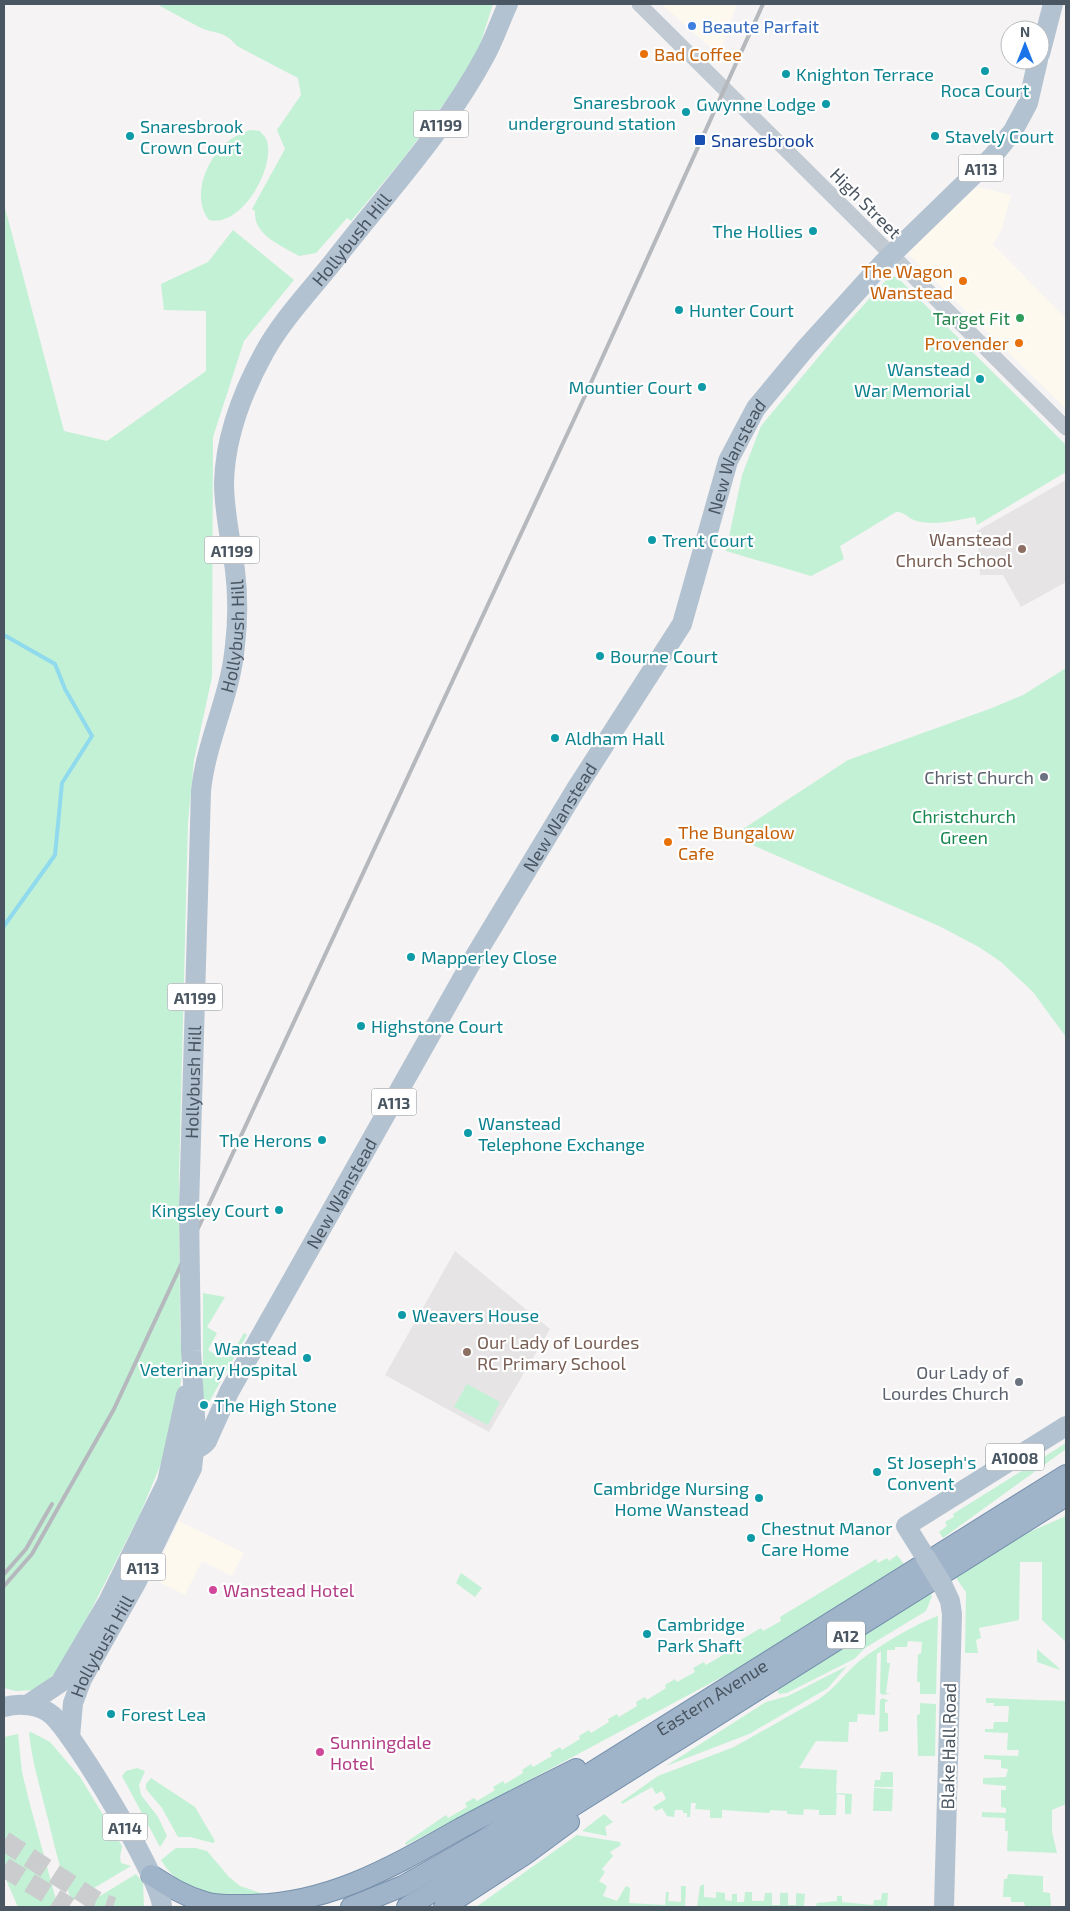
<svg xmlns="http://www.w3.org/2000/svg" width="1070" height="1911" viewBox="0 0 1070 1911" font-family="'Exo 2',sans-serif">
  <rect width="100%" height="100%" fill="#f5f3f3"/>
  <g fill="#fdf9ef">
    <polygon points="661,4 737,4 719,55"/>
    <polygon points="978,187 1011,195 1002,229 993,244 1066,319 1066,409 907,253 969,193"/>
    <polygon points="179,1521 244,1553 232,1576 202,1561 185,1595 151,1578"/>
  </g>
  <g fill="#e6e4e5">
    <polygon points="1066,480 1066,582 1021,607 1003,575 980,575 977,531"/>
    <polygon points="455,1251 550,1329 489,1432 385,1375"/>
  </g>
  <g fill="#c3f1d5">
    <path d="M160 4H493L478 51 454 90 403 159 351 221 347 218 316 253 299 256C281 245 253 235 255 211L252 209 285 149 277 130 301 95 298 78 237 46C223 29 215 35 199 27 186 20 173 13 160 6Z"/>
    <path d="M250 130 260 131C262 134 266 137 267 141 275 169 241 228 209 220 191 198 206 160 226 143 233 137 241 133 250 130Z"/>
    <polygon points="4,204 64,431 107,441 206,371 206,311 164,310 161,284 208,262 233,230 294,280 244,341 213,437 212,677 194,760 188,822 179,1178 180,1326 182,1372 175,1430 140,1514 61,1669 35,1690 16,1691 4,1688"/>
    <path d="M890 276 898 278 1066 445V472L977 525 975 517C956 520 933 527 914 520 907 517 903 511 896 512L840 546 844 559 811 576 726 551 742 475 761 426 841 330Z"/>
    <polygon points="1066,668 1066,1037 1033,992 1001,962 979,947 939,926 743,841 739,835 740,831 848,760 992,708 1023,695"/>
    <polygon points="203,1293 225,1297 207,1327 217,1333 208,1350 222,1358 229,1345 236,1347 244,1333 247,1335 209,1402 203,1400"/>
    <polygon points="467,1384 500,1402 488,1425 454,1407"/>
    <polygon points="1066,1443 1066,1449 943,1538 939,1532 947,1526 945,1522 954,1517 953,1514"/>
    <polygon points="1066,1516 1066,1642 1042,1620 1042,1562 1020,1562 1019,1620 979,1628 981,1638 976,1640 978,1653 965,1653 966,1592 956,1578 1018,1537"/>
    <polygon points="897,1555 904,1564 765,1654 451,1822 406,1845 405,1843 446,1815 448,1818 467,1807 465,1803 474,1798 477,1801 495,1790 493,1787 503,1781 505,1784 523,1773 522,1770 531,1764 533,1767 552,1756 550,1753 560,1747 562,1750 580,1739 579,1736 589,1730 591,1733 609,1722 608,1719 617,1714 619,1717 637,1706 636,1702 645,1697 647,1700 666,1688 665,1685 675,1679 677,1682 695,1672 693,1668 704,1662 706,1665 723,1655 722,1651 761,1628 763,1631 781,1621 780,1617 876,1559 878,1563 887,1558 889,1561"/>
    <polygon points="461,1573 482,1588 475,1597 456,1583"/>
    <polygon points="929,1592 932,1596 926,1611 865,1648 854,1659 787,1693 779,1694 776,1688"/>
    <path d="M938 1616 936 1694H920V1682H917L918 1654H921L922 1642 908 1641 907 1647H895V1650H887V1663H890L886 1693H891L883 1695 880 1693 881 1651 877 1654 875 1715 858 1714 857 1722H849L848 1742 816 1741 799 1768 837 1770 836 1793 852 1794 851 1814H845V1795L837 1794 836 1815H819V1810L804 1809 803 1815 787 1814V1811L771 1810 769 1813 722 1810V1818H710V1810L695 1809 696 1803H691L690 1817H687V1813H683V1810H675L674 1817 667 1816 662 1808 656 1811 653 1807 666 1799 662 1791 656 1794 652 1787 622 1804 621 1802 658 1776 734 1747 819 1699C834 1689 843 1676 856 1664 873 1649 917 1623 938 1616Z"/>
    <polygon points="1037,1649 1059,1668 1060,1670 1037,1662"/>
    <polygon points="847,1666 828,1688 749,1734 666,1766 766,1702 788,1696"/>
    <polygon points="883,1698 889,1701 885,1702 885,1713 888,1713 888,1731 879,1732 880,1700"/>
    <polygon points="986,1698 1066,1701 1066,1804 1052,1810 1052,1832 1057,1853 1007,1851 1008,1831 1005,1831 1005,1818 982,1817 982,1812 1006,1813 1006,1808 1001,1807 1001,1790 1006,1790 1006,1786 983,1784 983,1778 1006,1777 1008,1769 1001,1768 1001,1760 984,1759 984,1755 1018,1756 1019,1750 1007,1750 1008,1733 985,1732 985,1729 993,1729 994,1722 1008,1722 1009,1706 994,1706 994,1703 986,1703"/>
    <polygon points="920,1703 936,1704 935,1756 918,1756 917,1715 920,1714"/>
    <path d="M31 1732 50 1742 80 1777 122 1846 120 1857 121 1863 131 1866 72 1901C61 1875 55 1847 48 1819 41 1791 32 1762 29 1733Z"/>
    <polygon points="18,1734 22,1772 29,1801 58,1907 18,1907 4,1875 4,1737"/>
    <polygon points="137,1768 145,1771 139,1785 141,1795 158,1817 167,1836 160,1847 122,1776 126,1771"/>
    <polygon points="881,1772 893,1772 893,1787 874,1787 875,1780 880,1780"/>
    <polygon points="151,1778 195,1807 215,1841 213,1843 190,1837 178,1837 162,1808 146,1789 146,1784"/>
    <polygon points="874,1788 893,1789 892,1811 873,1811"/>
    <polygon points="604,1814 613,1822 605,1827 607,1836 582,1831"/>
    <polygon points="577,1835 620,1842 621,1845 610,1852 613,1856 602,1869 605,1872 599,1881 607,1886 603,1896 617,1901 626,1886 630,1888 629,1903 665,1905 666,1892 669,1892 668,1901 681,1902 681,1886 686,1886 685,1907 476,1907"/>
    <path d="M176 1848H196L207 1851 229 1877 240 1886 263 1894 261 1898C221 1897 183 1897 161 1860Z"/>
    <polygon points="136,1874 143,1883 144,1907 82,1907"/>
    <polygon points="1008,1874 1043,1876 1043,1892 1050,1893 1051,1907 1025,1907 1024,1902 1011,1902 1011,1897 1003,1897 1004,1879 1007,1879"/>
    <polygon points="704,1884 704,1897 716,1898 716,1892 725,1893 725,1900 732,1901 732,1894 737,1894 737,1902 744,1902 745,1892 752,1892 752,1901 764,1901 765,1893 772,1893 772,1905 780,1905 780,1893 788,1893 788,1905 796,1905 796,1893 805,1894 804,1906 816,1906 817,1903 837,1901 837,1896 842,1896 842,1902 873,1905 874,1900 881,1900 882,1893 888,1893 887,1907 697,1907 700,1886"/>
  </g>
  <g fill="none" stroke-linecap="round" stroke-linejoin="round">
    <polyline stroke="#90daee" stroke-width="4" points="4,635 55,664 65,689 92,736 62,783 55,855 4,926"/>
    <g stroke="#caccce" stroke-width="20" stroke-dasharray="20 10" stroke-linecap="butt">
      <polyline points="4,1841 96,1901 113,1907"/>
      <polyline points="4,1867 69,1907"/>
    </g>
    <defs>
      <g id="trunk">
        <path d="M151 1875C168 1886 184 1896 205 1902 218 1906 233 1905 246 1905 328 1905 392 1867 461 1828 499 1808 538 1788 576 1769"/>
        <path id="s4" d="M351 1907 403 1886 482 1841 1066 1475"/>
        <polyline points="407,1907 490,1858 1066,1496"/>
        <polyline points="444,1907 527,1853 569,1822"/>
      </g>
    </defs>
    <use href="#trunk" stroke="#7690ad" stroke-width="22"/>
    <polyline stroke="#c1cad2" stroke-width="15" points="639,4 1066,428"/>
    <g stroke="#b3c2d1" stroke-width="20">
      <polyline points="1040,54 1053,4"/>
      <path id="s1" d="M189 1208 201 791C206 741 231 695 235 645 238 620 238 595 235 570 231 541 224 512 224 483 225 437 242 393 264 353 282 320 310 291 333 262 385 195 445 131 485 56 494 40 500 21 508 4"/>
      <path id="s2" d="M167 1482C174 1472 181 1462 190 1453 196 1448 202 1448 207 1441L229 1392 475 956 576 789 682 624 728 461 748 423 756 408 805 349 883 263 992 157 1013 131 1028 103 1038 60"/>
      <polyline points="926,1558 906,1526 1066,1426"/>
      <polyline points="943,1586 950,1601 952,1614 944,1907"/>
      <polyline points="27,1705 60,1683 109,1600 167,1482 186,1395"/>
      <path d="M4 1707C19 1703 39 1704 52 1715 75 1736 161 1879 162 1907"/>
      <path id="s3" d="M70 1737 73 1703 82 1679 136 1583 192 1468 196 1433 191 1351 190 1279"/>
    </g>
    <use href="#trunk" stroke="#9fb4c9" stroke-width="20"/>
    <g stroke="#b5b8bd" stroke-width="4">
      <polyline points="4,1574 26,1549 52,1504"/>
      <polyline points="4,1586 32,1554 114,1409 584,398 763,4"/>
    </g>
    <g stroke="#b3c2d1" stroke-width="20">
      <polyline points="189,1208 190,1279"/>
      <polyline points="926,1558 943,1586"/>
    </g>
  </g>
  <circle fill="#3f7fe0" stroke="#fff" stroke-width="2" cx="692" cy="26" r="5"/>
  <g fill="#e8710a" stroke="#fff" stroke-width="2">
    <circle cx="644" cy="54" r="5"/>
    <circle cx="963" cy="281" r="5"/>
    <circle cx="1019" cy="343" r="5"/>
    <circle cx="668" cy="842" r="5"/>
  </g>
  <g fill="#0f9aa8" stroke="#fff" stroke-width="2">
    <circle cx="985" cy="71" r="5"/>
    <circle cx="786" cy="74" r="5"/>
    <circle cx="826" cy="104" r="5"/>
    <circle cx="686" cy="112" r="5"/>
    <circle cx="130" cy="136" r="5"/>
    <circle cx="935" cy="136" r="5"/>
    <circle cx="813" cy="231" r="5"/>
    <circle cx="679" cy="310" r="5"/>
    <circle cx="980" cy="379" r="5"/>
    <circle cx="702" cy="387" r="5"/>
    <circle cx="652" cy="540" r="5"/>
    <circle cx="600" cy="656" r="5"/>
    <circle cx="555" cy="738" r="5"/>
    <circle cx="411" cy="957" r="5"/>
    <circle cx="361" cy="1026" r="5"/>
    <circle cx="468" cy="1133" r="5"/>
    <circle cx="322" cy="1140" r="5"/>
    <circle cx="279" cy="1210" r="5"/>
    <circle cx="402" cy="1315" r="5"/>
    <circle cx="307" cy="1358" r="5"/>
    <circle cx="204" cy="1405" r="5"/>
    <circle cx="877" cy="1472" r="5"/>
    <circle cx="759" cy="1498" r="5"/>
    <circle cx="751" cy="1538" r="5"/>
    <circle cx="647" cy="1634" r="5"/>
    <circle cx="111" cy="1714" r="5"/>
  </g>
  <rect fill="#1a4fb4" stroke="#fff" stroke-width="2" x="694" y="134" width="12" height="12" rx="2.5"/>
  <circle fill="#2e9e5b" stroke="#fff" stroke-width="2" cx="1020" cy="318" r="5"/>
  <g fill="#8d6e63" stroke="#fff" stroke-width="2">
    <circle cx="1022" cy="549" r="5"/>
    <circle cx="467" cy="1352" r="5"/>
  </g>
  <g fill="#6b7280" stroke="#fff" stroke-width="2">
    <circle cx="1044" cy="777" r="5"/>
    <circle cx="1019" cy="1382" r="5"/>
  </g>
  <g fill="#d1479c" stroke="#fff" stroke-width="2">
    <circle cx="213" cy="1590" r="5"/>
    <circle cx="320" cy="1752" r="5"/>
  </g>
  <g text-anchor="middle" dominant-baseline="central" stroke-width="4.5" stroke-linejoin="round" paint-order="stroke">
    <g fill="#fff" stroke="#808990" stroke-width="1">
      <rect x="413.5" y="110.5" width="55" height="27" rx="4"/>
      <rect x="958.5" y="154.5" width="45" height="27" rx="4"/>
      <rect x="204.5" y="536.5" width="55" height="27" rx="4"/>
      <rect x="167.5" y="983.5" width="55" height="27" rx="4"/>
      <rect x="371.5" y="1088.5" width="45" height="27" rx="4"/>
      <rect x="986" y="1443.5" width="58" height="27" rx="4"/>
      <rect x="120.5" y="1553.5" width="45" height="27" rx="4"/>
      <rect x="827" y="1621.5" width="38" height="27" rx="4"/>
      <rect x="102.5" y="1813.5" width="45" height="27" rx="4"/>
    </g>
    <g font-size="16" font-weight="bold" fill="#4a5661">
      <text x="441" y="124">A1199</text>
      <text x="981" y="168">A113</text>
      <text x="232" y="550">A1199</text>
      <text x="195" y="997">A1199</text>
      <text x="394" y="1102">A113</text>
      <text x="1015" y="1457">A1008</text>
      <text x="143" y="1567">A113</text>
      <text x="846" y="1635">A12</text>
      <text x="125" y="1827">A114</text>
    </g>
    <g font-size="18" fill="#366cbe" stroke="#fff" text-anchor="start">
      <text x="702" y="26">Beaute Parfait</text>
    </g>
    <g font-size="18" fill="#c56008" stroke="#fff" text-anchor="start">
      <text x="654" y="54">Bad Coffee</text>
      <text x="953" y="271" text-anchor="end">The Wagon<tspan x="953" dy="21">Wanstead</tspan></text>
      <text x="1009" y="343" text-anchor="end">Provender</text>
      <text x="678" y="832">The Bungalow<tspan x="678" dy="21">Cafe</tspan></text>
    </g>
    <g font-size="18" fill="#0d838f" stroke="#fff" text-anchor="start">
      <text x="796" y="74">Knighton Terrace</text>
      <text x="985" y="90" text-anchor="middle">Roca Court</text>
      <text x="676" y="102" text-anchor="end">Snaresbrook<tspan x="676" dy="21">underground station</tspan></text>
      <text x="816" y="104" text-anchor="end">Gwynne Lodge</text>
      <text x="140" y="126">Snaresbrook<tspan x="140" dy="21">Crown Court</tspan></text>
      <text x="945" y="136">Stavely Court</text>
      <text x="803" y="231" text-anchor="end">The Hollies</text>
      <text x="689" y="310">Hunter Court</text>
      <text x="970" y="369" text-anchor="end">Wanstead<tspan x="970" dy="21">War Memorial</tspan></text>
      <text x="692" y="387" text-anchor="end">Mountier Court</text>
      <text x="662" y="540">Trent Court</text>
      <text x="610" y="656">Bourne Court</text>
      <text x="565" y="738">Aldham Hall</text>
      <text x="421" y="957">Mapperley Close</text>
      <text x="371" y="1026">Highstone Court</text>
      <text x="478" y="1123">Wanstead<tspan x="478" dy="21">Telephone Exchange</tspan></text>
      <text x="312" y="1140" text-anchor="end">The Herons</text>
      <text x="269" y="1210" text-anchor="end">Kingsley Court</text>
      <text x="412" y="1315">Weavers House</text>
      <text x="297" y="1348" text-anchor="end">Wanstead<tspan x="297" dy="21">Veterinary Hospital</tspan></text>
      <text x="214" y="1405">The High Stone</text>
      <text x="887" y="1462">St Joseph's<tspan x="887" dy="21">Convent</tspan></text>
      <text x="749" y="1488" text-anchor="end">Cambridge Nursing<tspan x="749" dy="21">Home Wanstead</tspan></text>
      <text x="761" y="1528">Chestnut Manor<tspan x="761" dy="21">Care Home</tspan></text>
      <text x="657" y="1624">Cambridge<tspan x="657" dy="21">Park Shaft</tspan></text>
      <text x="121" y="1714">Forest Lea</text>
    </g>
    <g font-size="18" fill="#164399" stroke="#fff" text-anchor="start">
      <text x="711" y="140">Snaresbrook</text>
    </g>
    <g font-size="18" fill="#4a5661" stroke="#fff">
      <text transform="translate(866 203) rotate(45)">High Street</text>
      <text stroke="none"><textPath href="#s1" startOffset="1011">Hollybush Hill</textPath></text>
      <text stroke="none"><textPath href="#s2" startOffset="1180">New Wanstead</textPath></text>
      <text stroke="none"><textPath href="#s1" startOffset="576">Hollybush Hill</textPath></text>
      <text stroke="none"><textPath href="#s2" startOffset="775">New Wanstead</textPath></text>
      <text stroke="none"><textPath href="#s1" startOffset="126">Hollybush Hill</textPath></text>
      <text stroke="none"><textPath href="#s2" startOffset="340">New Wanstead</textPath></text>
      <text stroke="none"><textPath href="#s3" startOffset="98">Hollybush Hill</textPath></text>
      <text stroke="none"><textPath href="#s4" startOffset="418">Eastern Avenue</textPath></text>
      <text transform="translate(948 1746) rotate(-89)">Blake Hall Road</text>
    </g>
    <g font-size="18" fill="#27864d" stroke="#fff" text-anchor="end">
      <text x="1010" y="318">Target Fit</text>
    </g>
    <g font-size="18" fill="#785e54" stroke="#fff" text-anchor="end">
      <text x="1012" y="539">Wanstead<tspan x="1012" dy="21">Church School</tspan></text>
      <text x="477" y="1342" text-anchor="start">Our Lady of Lourdes<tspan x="477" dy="21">RC Primary School</tspan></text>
    </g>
    <g font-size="18" fill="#5b616d" stroke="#fff" text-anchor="end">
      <text x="1034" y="777">Christ Church</text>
      <text x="1009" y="1372">Our Lady of<tspan x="1009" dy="21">Lourdes Church</tspan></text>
    </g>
    <g font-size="18" fill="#17864f" stroke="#fff">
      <text x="964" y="816">Christchurch<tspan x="964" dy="21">Green</tspan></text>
    </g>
    <g font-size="18" fill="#b23c85" stroke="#fff" text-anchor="start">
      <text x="223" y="1590">Wanstead Hotel</text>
      <text x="330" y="1742">Sunningdale<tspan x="330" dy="21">Hotel</tspan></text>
    </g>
  </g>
  <rect width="1070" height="1911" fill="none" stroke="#4a5661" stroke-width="10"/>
  <g transform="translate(1025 45)"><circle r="24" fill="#ffffff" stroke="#b7bbc0"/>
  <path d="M0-4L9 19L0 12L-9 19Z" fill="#1a73e8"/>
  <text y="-8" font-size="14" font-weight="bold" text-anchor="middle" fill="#4a5661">N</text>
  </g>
</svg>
